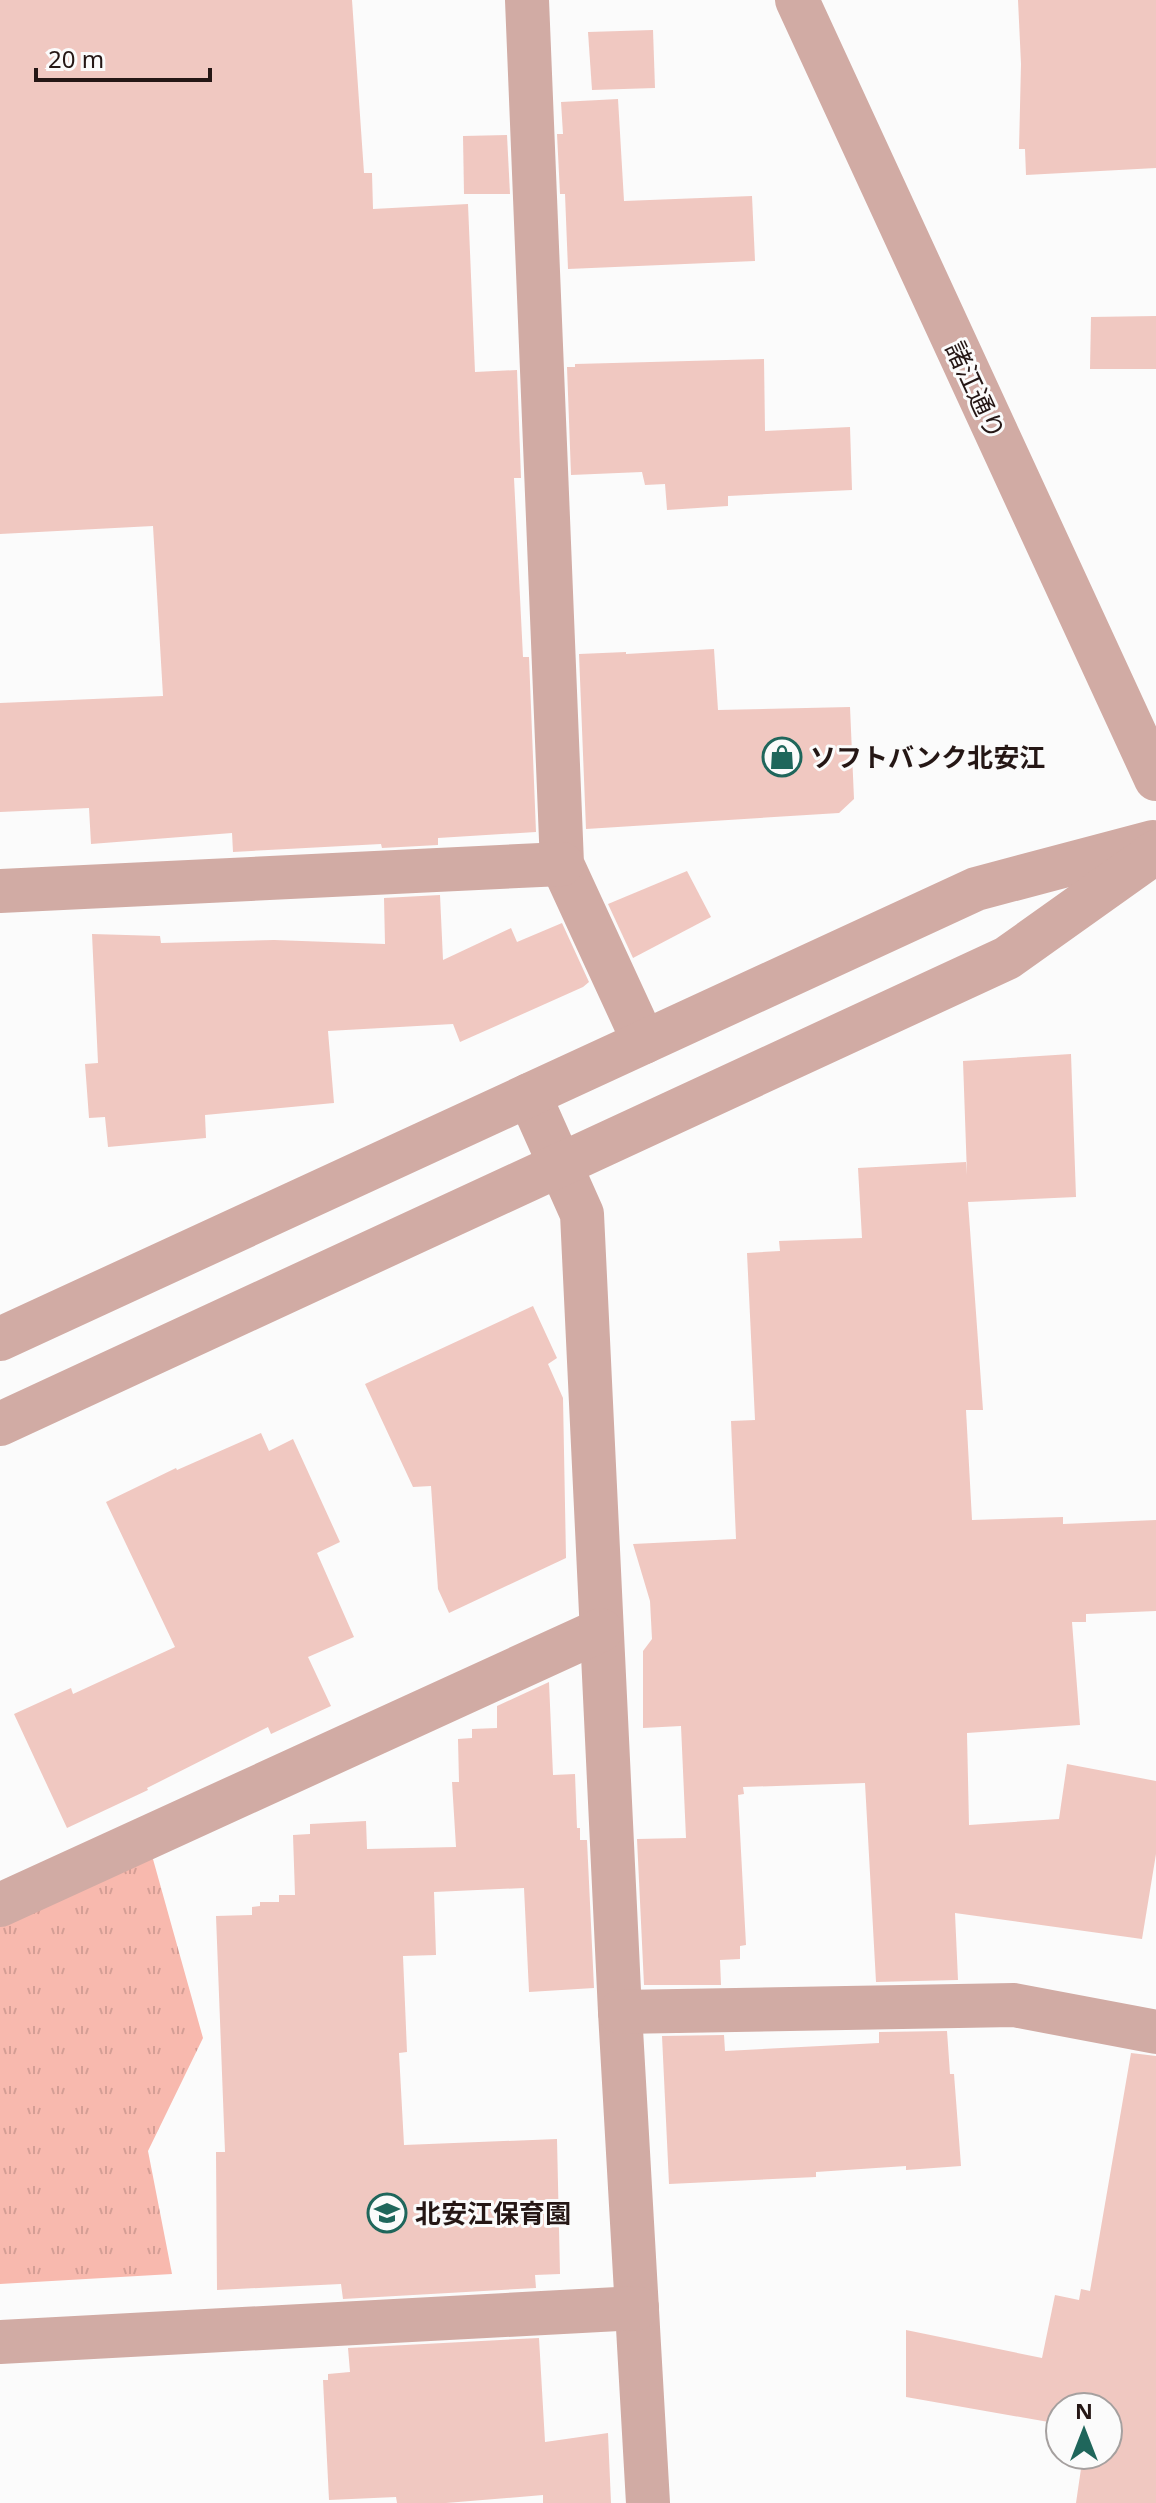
<svg xmlns="http://www.w3.org/2000/svg" width="1156" height="2503" viewBox="0 0 1156 2503" font-family="'Noto Sans','Noto Sans JP',sans-serif">
  <defs>
    <pattern id="grass-tufts" width="24" height="20" patternUnits="userSpaceOnUse" patternTransform="scale(2)"><rect width="24" height="20" fill="#f8b9ae"/><path d="M3 7l-1-3M5 7V3M7 7l1-3M15 17l-1-3M17 17v-4M19 17l1-3" fill="none" stroke="#d49e95"/></pattern>
  </defs>
  <rect width="100%" height="100%" fill="#fbfbfb"/>
  <polygon fill="url(#grass-tufts)" points="151,1852 203,2038 148,2151 172,2274 0,2284 0,1924"/>
  <g fill="#f0c8c1">
    <polygon points="0,0 352,0 364,173 372,173 373,209 468,204 475,372 517,370 521,478 514,478 523,657 529,657 536,832 438,838 438,845 382,848 381,844 233,852 232,833 91,844 89,808 0,812 0,703 163,696 153,526 0,534"/>
    <polygon points="1018,0 1156,0 1156,168 1026,175 1025,149 1019,149 1021,64"/>
    <polygon points="653,30 655,88 592,90 588,32"/>
    <polygon points="618,99 624,201 752,196 755,261 568,269 565,194 560,194 557,134 563,134 561,102"/>
    <polygon points="507,135 510,194 464,194 463,136"/>
    <polygon points="1156,316 1156,369 1090,369 1091,317"/>
    <polygon points="764,359 765,431 850,427 852,490 728,496 728,506 667,510 665,484 645,485 642,472 571,475 567,367 575,367 575,364"/>
    <polygon points="714,649 718,710 850,707 854,799 839,813 586,829 579,654 626,652 626,654"/>
    <polygon points="687,871 711,917 633,958 608,904"/>
    <polygon points="440,895 443,960 511,928 517,942 562,923 589,982 583,987 460,1042 453,1024 328,1031 334,1103 205,1115 206,1138 108,1147 105,1117 89,1118 85,1064 98,1063 92,934 160,936 161,943 274,940 385,944 384,898"/>
    <polygon points="1071,1054 1076,1197 968,1202 983,1410 966,1410 972,1520 1063,1517 1063,1524 1156,1520 1156,1611 1086,1614 1086,1622 1072,1622 1080,1725 967,1733 969,1825 1059,1819 1067,1764 1156,1781 1156,1854 1142,1939 955,1913 958,1980 876,1982 865,1783 743,1787 744,1794 738,1795 746,1945 740,1946 740,1959 720,1960 721,1985 644,1985 637,1839 686,1838 681,1726 643,1728 643,1651 652,1639 650,1601 633,1544 736,1539 731,1421 755,1420 747,1253 780,1251 779,1241 862,1238 858,1168 966,1162 967,1175 963,1061"/>
    <polygon points="533,1306 557,1358 548,1364 563,1398 566,1558 449,1613 438,1589 431,1486 413,1487 365,1384"/>
    <polygon points="261,1433 269,1451 293,1439 340,1542 317,1553 354,1637 308,1657 331,1706 271,1734 268,1727 147,1788 148,1790 67,1828 14,1714 71,1688 73,1694 175,1647 106,1502 176,1468 177,1470"/>
    <polygon points="549,1682 553,1775 575,1774 577,1828 580,1828 580,1840 587,1840 594,1988 529,1992 524,1888 434,1892 436,1955 403,1956 407,2052 399,2053 404,2145 557,2139 560,2274 535,2275 536,2288 343,2299 341,2284 217,2290 216,2152 225,2152 216,1916 252,1915 252,1907 260,1906 260,1902 279,1902 279,1895 295,1895 293,1835 310,1834 310,1824 366,1821 367,1849 456,1847 452,1782 459,1782 458,1739 472,1738 472,1729 497,1728 497,1706"/>
    <polygon points="947,2031 950,2074 954,2074 961,2166 906,2170 906,2166 816,2172 816,2177 669,2184 662,2036 724,2035 725,2051 879,2043 879,2032"/>
    <polygon points="1131,2053 1156,2056 1156,2503 1076,2503 1083,2455 1108,2455 1108,2407 1060,2407 1060,2424 906,2397 906,2330 1042,2358 1055,2295 1079,2300 1081,2289 1090,2291"/>
    <polygon points="539,2338 545,2442 608,2433 611,2503 543,2503 543,2495 446,2503 397,2503 396,2497 329,2500 323,2380 328,2380 328,2374 350,2372 348,2348"/>
  </g>
  <g fill="none" stroke-linecap="round" stroke-linejoin="round">
    <g stroke="#d1aba4" stroke-width="44">
      <polyline points="527,0 562,864 644,1042"/>
      <polyline points="797,0 1156,779"/>
      <polyline points="0,891 562,864"/>
      <polyline points="529,1095 582,1214 620,2012 648,2503"/>
      <polyline points="0,1339 976,889 1153,842"/>
      <polyline points="0,1424 1007,958 1156,852"/>
      <polyline points="0,1905 601,1630"/>
      <polyline points="620,2012 1014,2005 1156,2032"/>
      <polyline points="0,2342 637,2308"/>
    </g>
  </g>
  <defs>
    <symbol id="shop-ring" viewBox="-11 -11 22 22"><circle r="9.5" fill="#fbfbfb" stroke="#1f665b" stroke-width="1.5"/><path d="M-5-2.5h2.3a2.7 3.5 0 0 1 5.4 0H5L5.5 6h-11ZM-1.5-2.5h3a1.5 2.3 0 0 0-3 0Z" fill="#1f665b"/></symbol>
    <symbol id="school-ring" viewBox="-11 -11 22 22"><circle r="9.5" fill="#fbfbfb" stroke="#1f665b" stroke-width="1.5"/><path d="M0-5L7-2L0 1L-7-2ZM-4 1L0 2.5L4 1V4Q0 6-4 4Z" fill="#1f665b"/></symbol>
  </defs>
  <g fill-rule="evenodd">
    <use href="#shop-ring" x="760" y="735" width="44" height="44"/>
    <use href="#school-ring" x="365" y="2191" width="44" height="44"/>
  </g>
  <g text-anchor="middle" dominant-baseline="central" stroke-width="6" stroke-linejoin="round" paint-order="stroke">
    <g font-size="26" fill="#251715" stroke="#fbfbfb">
      <text transform="translate(976 390) rotate(65)">諸江通り</text>
    </g>
    <g font-size="26" font-weight="bold" fill="#251715" stroke="#fbfbfb" text-anchor="start">
      <text x="810" y="757">ソフトバンク北安江</text>
      <text x="415" y="2213">北安江保育園</text>
    </g>
  </g>
  <g transform="translate(1084 2431)"><circle r="38" fill="#fbfbfb" stroke="#a5a09f" stroke-width="2"/>
  <path d="M0-6L14 30L0 20L-14 30Z" fill="#1f665b"/>
  <text y="-12" font-size="22" font-weight="bold" text-anchor="middle" fill="#251715">N</text>
  </g>
  <path d="M36 68v12h174v-12" fill="none" stroke="#251715" stroke-width="4"/>
  <text x="48" y="68" font-size="24" fill="#251715" stroke="#fbfbfb" stroke-width="6" paint-order="stroke">20 m</text>
</svg>
